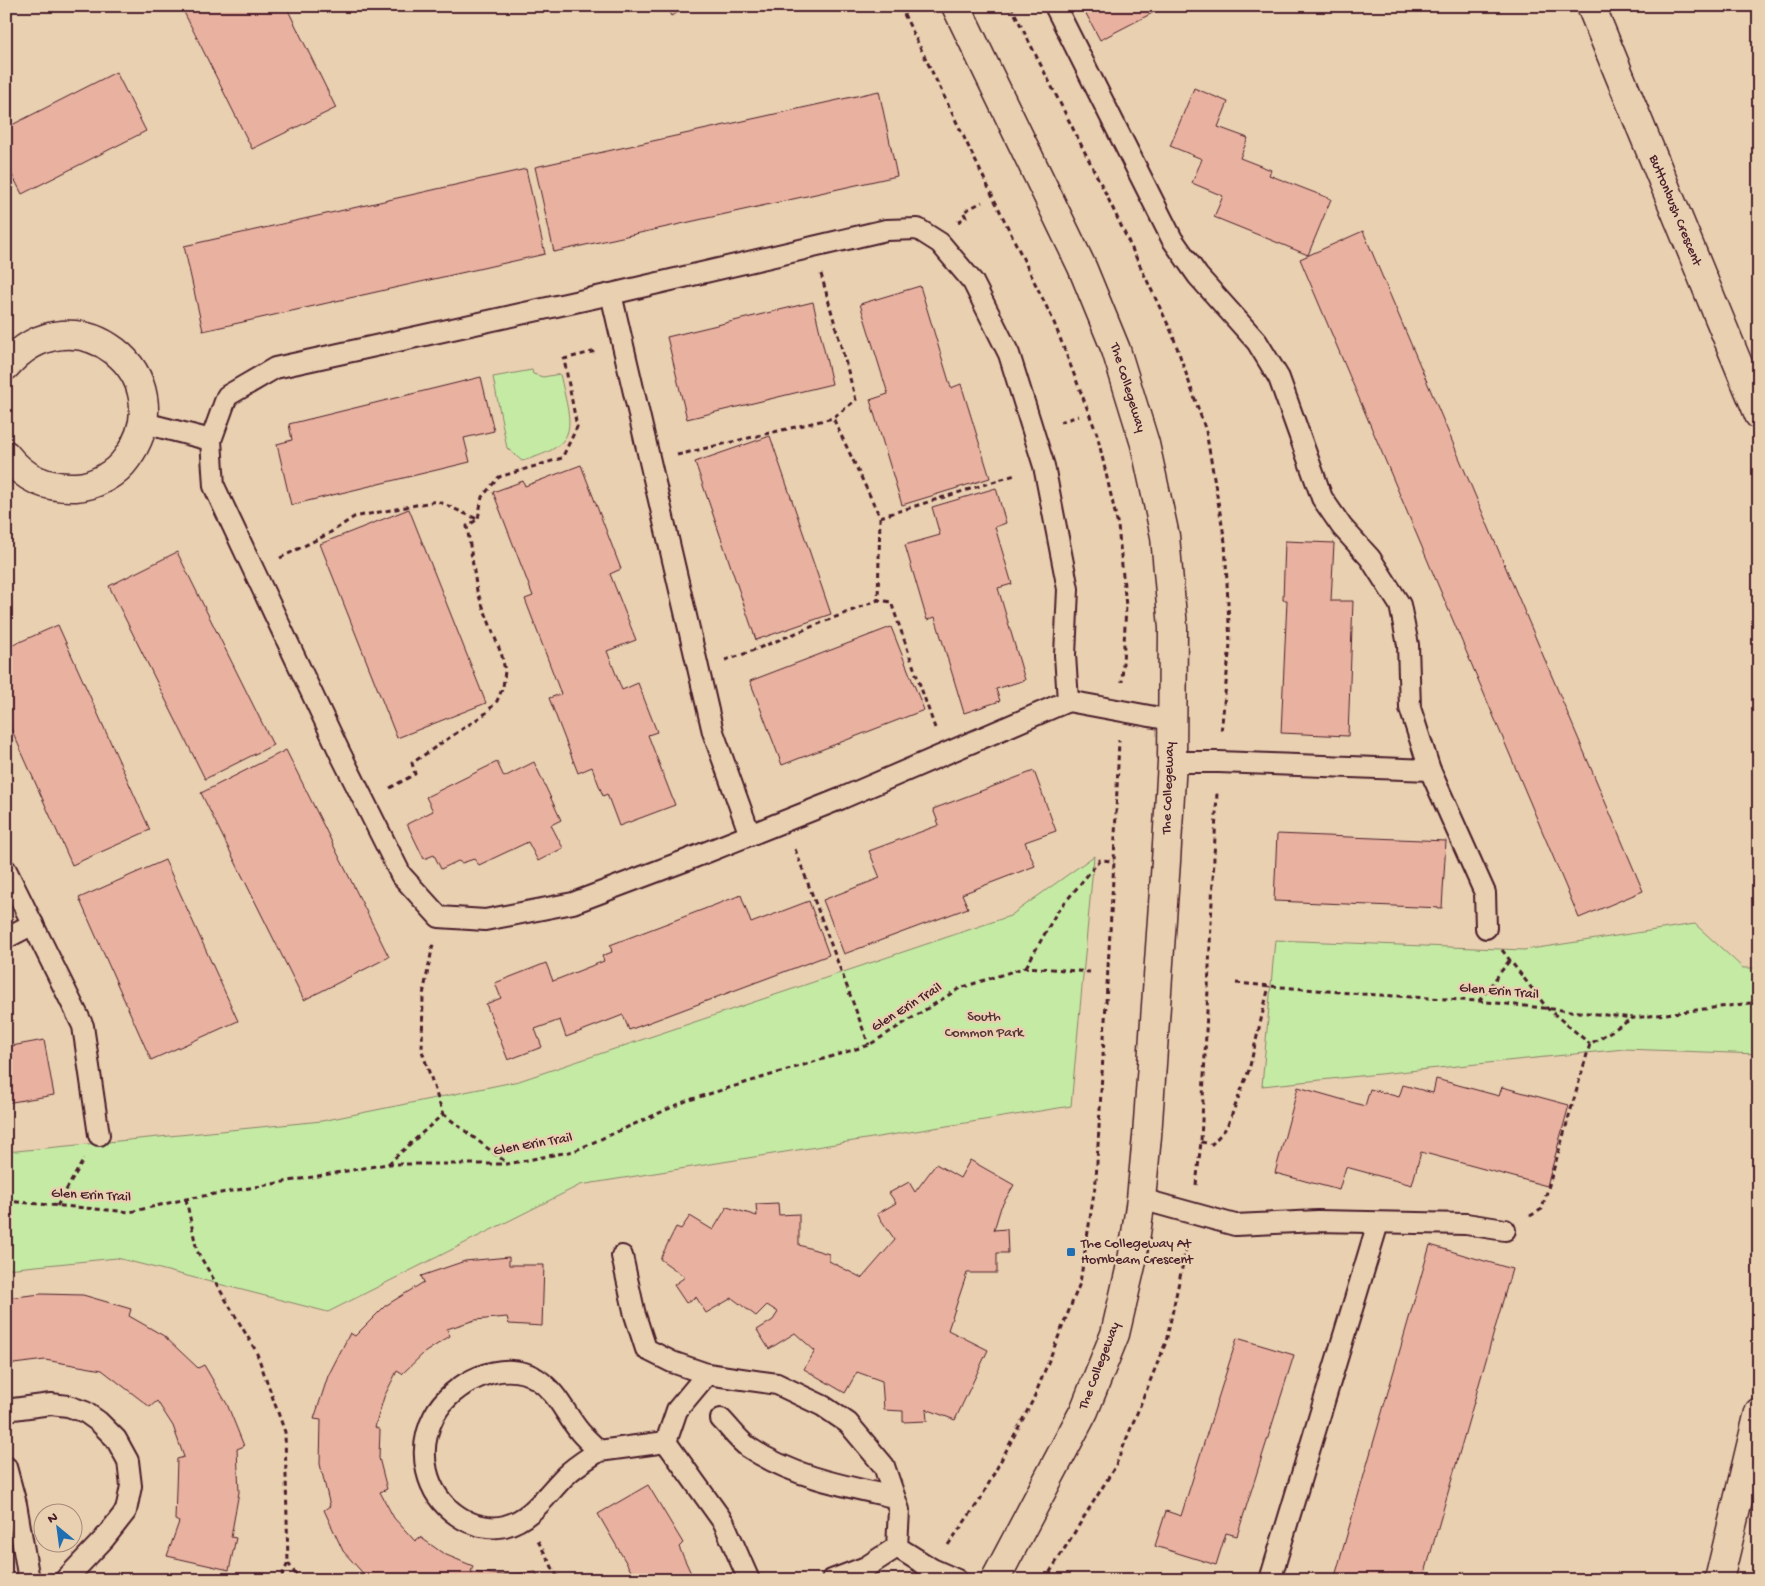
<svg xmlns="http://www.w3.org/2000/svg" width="1765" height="1586" viewBox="0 0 1765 1586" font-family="'Gochi Hand',sans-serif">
  <rect width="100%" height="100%" fill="#e9d0b1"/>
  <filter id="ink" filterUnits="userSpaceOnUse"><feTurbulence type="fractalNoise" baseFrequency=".02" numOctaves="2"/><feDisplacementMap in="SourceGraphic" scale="10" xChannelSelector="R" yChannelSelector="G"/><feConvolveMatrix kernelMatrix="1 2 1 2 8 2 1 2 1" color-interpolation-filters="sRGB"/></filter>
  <g filter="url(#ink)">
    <g fill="#c5eaa4" stroke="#888468">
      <path d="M532 370 533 374 543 377 560 374C571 426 583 444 522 461L507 448 493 377Z"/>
      <polygon points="1094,856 1071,1106 580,1185 328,1312 117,1258 6,1269 6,1152 322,1121 519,1081 1010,916"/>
      <polygon points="1695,924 1743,968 1759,968 1759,1054 1624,1049 1262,1086 1275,940 1524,950"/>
    </g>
    <g fill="#e9b19f" stroke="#4a1f2b">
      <polygon points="181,6 286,6 336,108 252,149"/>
      <polygon points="666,6 690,6 671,16"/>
      <polygon points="1082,6 1166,6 1100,40"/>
      <polygon points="116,72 146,131 22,194 6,163 6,128"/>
      <polygon points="1194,88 1228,102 1218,127 1248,138 1240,158 1271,170 1269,175 1331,199 1308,255 1214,217 1223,196 1192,183 1202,159 1170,146"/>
      <polygon points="879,91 897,176 554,252 535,167"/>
      <polygon points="526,169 545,254 203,331 184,246"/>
      <polygon points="1363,231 1643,891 1579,918 1300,259"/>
      <polygon points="920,286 951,388 961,384 990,478 902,505 870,400 888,394 860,304"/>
      <polygon points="813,302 832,384 687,419 667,337"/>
      <polygon points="481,377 494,431 464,438 470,462 291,505 277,444 292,440 289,424"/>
      <polygon points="770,436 831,614 756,640 695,462"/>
      <polygon points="581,465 621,569 610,574 636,640 607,651 622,690 638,683 657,732 648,735 675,805 619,826 607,794 603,796 592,767 578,773 549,698 561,694 525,599 533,596 493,492 523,481 525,486"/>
      <polygon points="996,488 1006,523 995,527 1012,584 998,588 1025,680 996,689 1000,701 964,713 935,617 927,620 905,545 940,535 932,507"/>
      <polygon points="409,509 486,703 397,738 320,544"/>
      <polygon points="1285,541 1334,543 1331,601 1353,601 1348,736 1281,733 1287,600 1283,600"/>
      <polygon points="177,552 273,745 205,779 109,586"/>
      <polygon points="58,625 150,830 72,865 6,717 6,648"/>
      <polygon points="891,627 924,710 782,765 750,681"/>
      <polygon points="286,750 389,957 304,1000 201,793"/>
      <polygon points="497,762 504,777 534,762 561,820 551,825 563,848 538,861 528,842 479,865 474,859 462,863 458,861 441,869 434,855 424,859 407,824 433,811 426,797"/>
      <polygon points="1034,771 1056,831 1025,842 1035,866 962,894 968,908 844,954 823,900 880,878 869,851 939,825 933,809"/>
      <polygon points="1277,834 1446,841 1442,908 1274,901"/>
      <polygon points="165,860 238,1021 151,1060 79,898"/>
      <polygon points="741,895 751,923 809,901 829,955 629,1030 623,1015 566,1037 560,1020 535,1029 542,1047 508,1060 486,1004 501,998 495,983 546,963 553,981 604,961 602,956 612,952 610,945"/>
      <polygon points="44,1040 54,1095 6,1103 6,1047"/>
      <polygon points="1436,1079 1499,1096 1502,1087 1569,1105 1547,1186 1421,1152 1412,1185 1346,1167 1339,1190 1275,1173 1298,1087 1365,1106 1370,1089 1399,1097 1403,1085 1433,1093"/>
      <polygon points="970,1160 1014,1185 1001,1207 994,1230 1007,1229 1008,1253 997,1253 997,1273 967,1273 948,1330 988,1350 955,1420 926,1409 927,1421 903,1422 903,1411 884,1410 882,1381 857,1372 845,1393 804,1369 815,1351 795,1333 769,1349 757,1330 773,1320 778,1312 767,1305 756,1316 732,1298 706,1313 696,1297 686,1303 674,1285 685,1277 660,1259 676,1227 681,1229 690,1216 713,1230 727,1207 757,1216 756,1204 778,1203 779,1215 799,1214 799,1245 829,1254 829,1261 862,1278 895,1240 877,1214 896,1203 889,1193 909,1182 915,1192 936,1164 960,1178"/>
      <polygon points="1430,1245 1512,1269 1423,1580 1334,1580"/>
      <polygon points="509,1257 509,1265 544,1265 542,1326 509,1324 507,1317 475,1320 447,1329 450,1336 424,1353 402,1374 397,1371 384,1397 375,1427 380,1430 379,1458 387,1489 380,1492 394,1518 415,1541 420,1537 444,1554 473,1566 471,1572 503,1575 536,1572 538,1580 369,1580 343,1551 324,1510 330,1506 320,1464 321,1420 314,1419 328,1376 350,1333 355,1336 385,1306 424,1282 421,1276 465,1261"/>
      <polygon points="41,1294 83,1295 131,1309 129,1316 164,1336 198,1368 204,1365 227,1404 244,1446 237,1449 239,1492 231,1537 236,1538 229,1570 167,1556 179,1522 175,1520 177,1459 184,1457 173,1426 157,1401 150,1407 102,1370 45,1360 6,1365 6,1298"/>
      <polygon points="1237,1338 1294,1355 1237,1536 1226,1533 1216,1565 1155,1546 1166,1511 1181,1516"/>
      <polygon points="648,1485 683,1543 679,1547 694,1580 628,1580 625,1575 631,1571 598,1514"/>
    </g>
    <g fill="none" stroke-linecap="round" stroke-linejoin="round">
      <defs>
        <g id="service">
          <polyline points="1055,6 1172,239 1198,276 1257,342 1279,378 1322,498 1342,527 1370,558 1400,605 1408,645 1410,708 1430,770 1485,893 1486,928"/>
          <polygon points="918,229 940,243 973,282 1009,354 1033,431 1044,466 1068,589 1065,655 1068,701 840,799 687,860 573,903 485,920 439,917 401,875 340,753 214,486 211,440 227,396 275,368 611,294 886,230"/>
          <polyline points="611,294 713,732 750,835"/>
          <polyline points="144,423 211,440"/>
          <polyline points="1068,701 1171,720"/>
          <polyline points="1172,762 1219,762 1430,770"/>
          <polyline points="6,870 83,1026 99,1135"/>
          <polyline points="6,938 33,924"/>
          <polyline points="1141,1199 1235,1225 1318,1221 1466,1224 1505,1230"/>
          <polyline points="622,1256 635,1315 646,1349 672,1362 707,1374"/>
          <polyline points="6,1410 51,1404 68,1406 85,1412 99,1422 116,1439 128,1461 131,1486 126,1511 104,1539 65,1580"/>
          <path d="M721 1419C730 1428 738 1440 748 1447 791 1476 844 1486 894 1497"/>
          <path d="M599 1451C587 1459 575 1466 565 1476 546 1495 532 1519 505 1526 490 1530 471 1525 458 1516 425 1494 416 1451 434 1416 451 1383 503 1357 537 1379 558 1393 565 1414 580 1432 586 1439 593 1445 599 1451L666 1442"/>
          <polyline points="6,1467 16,1504 29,1580"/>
          <polyline points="749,1580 724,1523 666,1442 677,1410 707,1374 777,1384 823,1406 848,1423 884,1466 899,1510 897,1547 932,1569 957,1580"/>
          <polyline points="832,1580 866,1567 897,1547"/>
          <polyline points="1270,1580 1378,1223"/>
        </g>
        <g id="minor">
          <path id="s1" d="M1591 6 1759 415"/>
          <path d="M6 366C74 286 187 375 127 458 116 474 95 486 76 487 46 488 25 479 6 455"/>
          <polyline points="1719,1580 1759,1412"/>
        </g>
        <g id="tertiary">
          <path id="s2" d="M956 6 1082 267 1116 350 1145 444 1165 536 1173 628 1172 762 1166 861 1147 1136 1141 1199 1132 1261 1115 1334 1084 1411 995 1580"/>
        </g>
      </defs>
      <use href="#service" stroke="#4a1f2b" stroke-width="24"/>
      <use href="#minor" stroke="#4a1f2b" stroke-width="31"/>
      <use href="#tertiary" stroke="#4a1f2b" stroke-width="31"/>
      <g stroke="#4a1f2b" stroke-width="3" stroke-dasharray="5 4" stroke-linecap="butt">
        <polyline points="900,6 1053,320 1097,434 1118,526 1126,606 1122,682"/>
        <polyline points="1011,6 1105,192 1172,333 1206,431 1225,542 1230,644 1221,733"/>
        <polyline points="958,222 966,217 963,212 982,202"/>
        <polyline points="821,274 856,400 833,418"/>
        <polyline points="1060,422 1079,416"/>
        <polyline points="677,455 833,418 880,517 1015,475"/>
        <polyline points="880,517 878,600 891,602 935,728"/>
        <polyline points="280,558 328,534 354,517 437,501 477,519"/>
        <polyline points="725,660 739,656 878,600"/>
        <polyline points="390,788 415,774 412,763 486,713 497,701 503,687 505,671 502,656 477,591 467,526 478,519 482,497 499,477 562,458 577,427 564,359 596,351"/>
        <polyline points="795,849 869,1045"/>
        <polyline points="1502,950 1547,1008 1590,1044"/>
        <polyline points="1026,967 1057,912 1100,860 1114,861"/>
        <polyline points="1236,983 1362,994 1479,1001 1634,1018 1759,1002"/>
        <polyline points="1479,1001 1509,961"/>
        <polyline points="443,1114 507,1163"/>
        <polyline points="1201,1142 1212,1144 1227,1127 1249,1070 1269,986"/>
        <polyline points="388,1164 443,1114 422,1051 423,995 433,944"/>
        <polyline points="1196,1185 1201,1142 1217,792"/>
        <polyline points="186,1199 197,1251 256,1351 285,1432 288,1563 280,1580"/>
        <polyline points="6,1201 130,1212 186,1199 387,1164 507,1164 574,1151 686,1101 869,1045 960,988 1026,967 1090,972"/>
        <polyline points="57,1206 84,1159"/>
        <polyline points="1530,1216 1542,1209 1590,1044 1633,1018"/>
        <polyline points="538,1541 559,1580"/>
        <polyline points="948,1545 980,1500 1033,1400 1080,1283 1096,1180 1114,861 1119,740"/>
        <polyline points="288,1563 300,1580"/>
        <polyline points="1045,1580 1115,1467 1166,1342 1188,1240"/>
      </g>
      <use href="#service" stroke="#e9d0b1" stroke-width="20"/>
      <use href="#minor" stroke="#e9d0b1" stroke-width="28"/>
      <use href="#tertiary" stroke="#e9d0b1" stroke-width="28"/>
    </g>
  </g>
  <rect fill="#1f6fb2" stroke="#e9d0b1" stroke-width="2" x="1066" y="1247" width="10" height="10" rx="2.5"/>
  <g text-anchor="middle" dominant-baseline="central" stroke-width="5" stroke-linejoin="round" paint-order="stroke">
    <g font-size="14" fill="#4a1f2b" stroke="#e9d0b1">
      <text stroke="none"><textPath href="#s1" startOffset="221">Buttonbush Crescent</textPath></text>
      <text stroke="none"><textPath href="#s2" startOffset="419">The Collegeway</textPath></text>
      <text transform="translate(1169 788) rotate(-88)">The Collegeway</text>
      <text transform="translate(1499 992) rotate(5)">Glen Erin Trail</text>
      <text transform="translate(907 1008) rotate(-32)">Glen Erin Trail</text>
      <text transform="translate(533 1145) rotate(-10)">Glen Erin Trail</text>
      <text transform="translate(91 1196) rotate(3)">Glen Erin Trail</text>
      <text transform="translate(1100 1366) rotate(-69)">The Collegeway</text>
    </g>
    <g font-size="14" fill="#563337" stroke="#e9d0b1">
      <text x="984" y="1017">South<tspan x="984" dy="16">Common Park</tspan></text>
    </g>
    <g font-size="14" fill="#4a1f2b" stroke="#e9d0b1" text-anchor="start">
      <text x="1081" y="1244">The Collegeway At<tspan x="1081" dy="16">Hornbeam Crescent</tspan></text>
    </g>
  </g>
  <rect width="1765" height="1586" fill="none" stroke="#e9d0b1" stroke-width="25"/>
  <rect x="12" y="12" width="1740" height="1561" fill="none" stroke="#4a1f2b" stroke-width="2" filter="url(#ink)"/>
  <g transform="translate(58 1528) rotate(331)"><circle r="24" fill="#e9d0b1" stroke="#a9897b"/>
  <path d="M0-4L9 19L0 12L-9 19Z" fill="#1f6fb2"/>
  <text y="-8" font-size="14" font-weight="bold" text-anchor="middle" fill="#4a1f2b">N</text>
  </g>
</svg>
